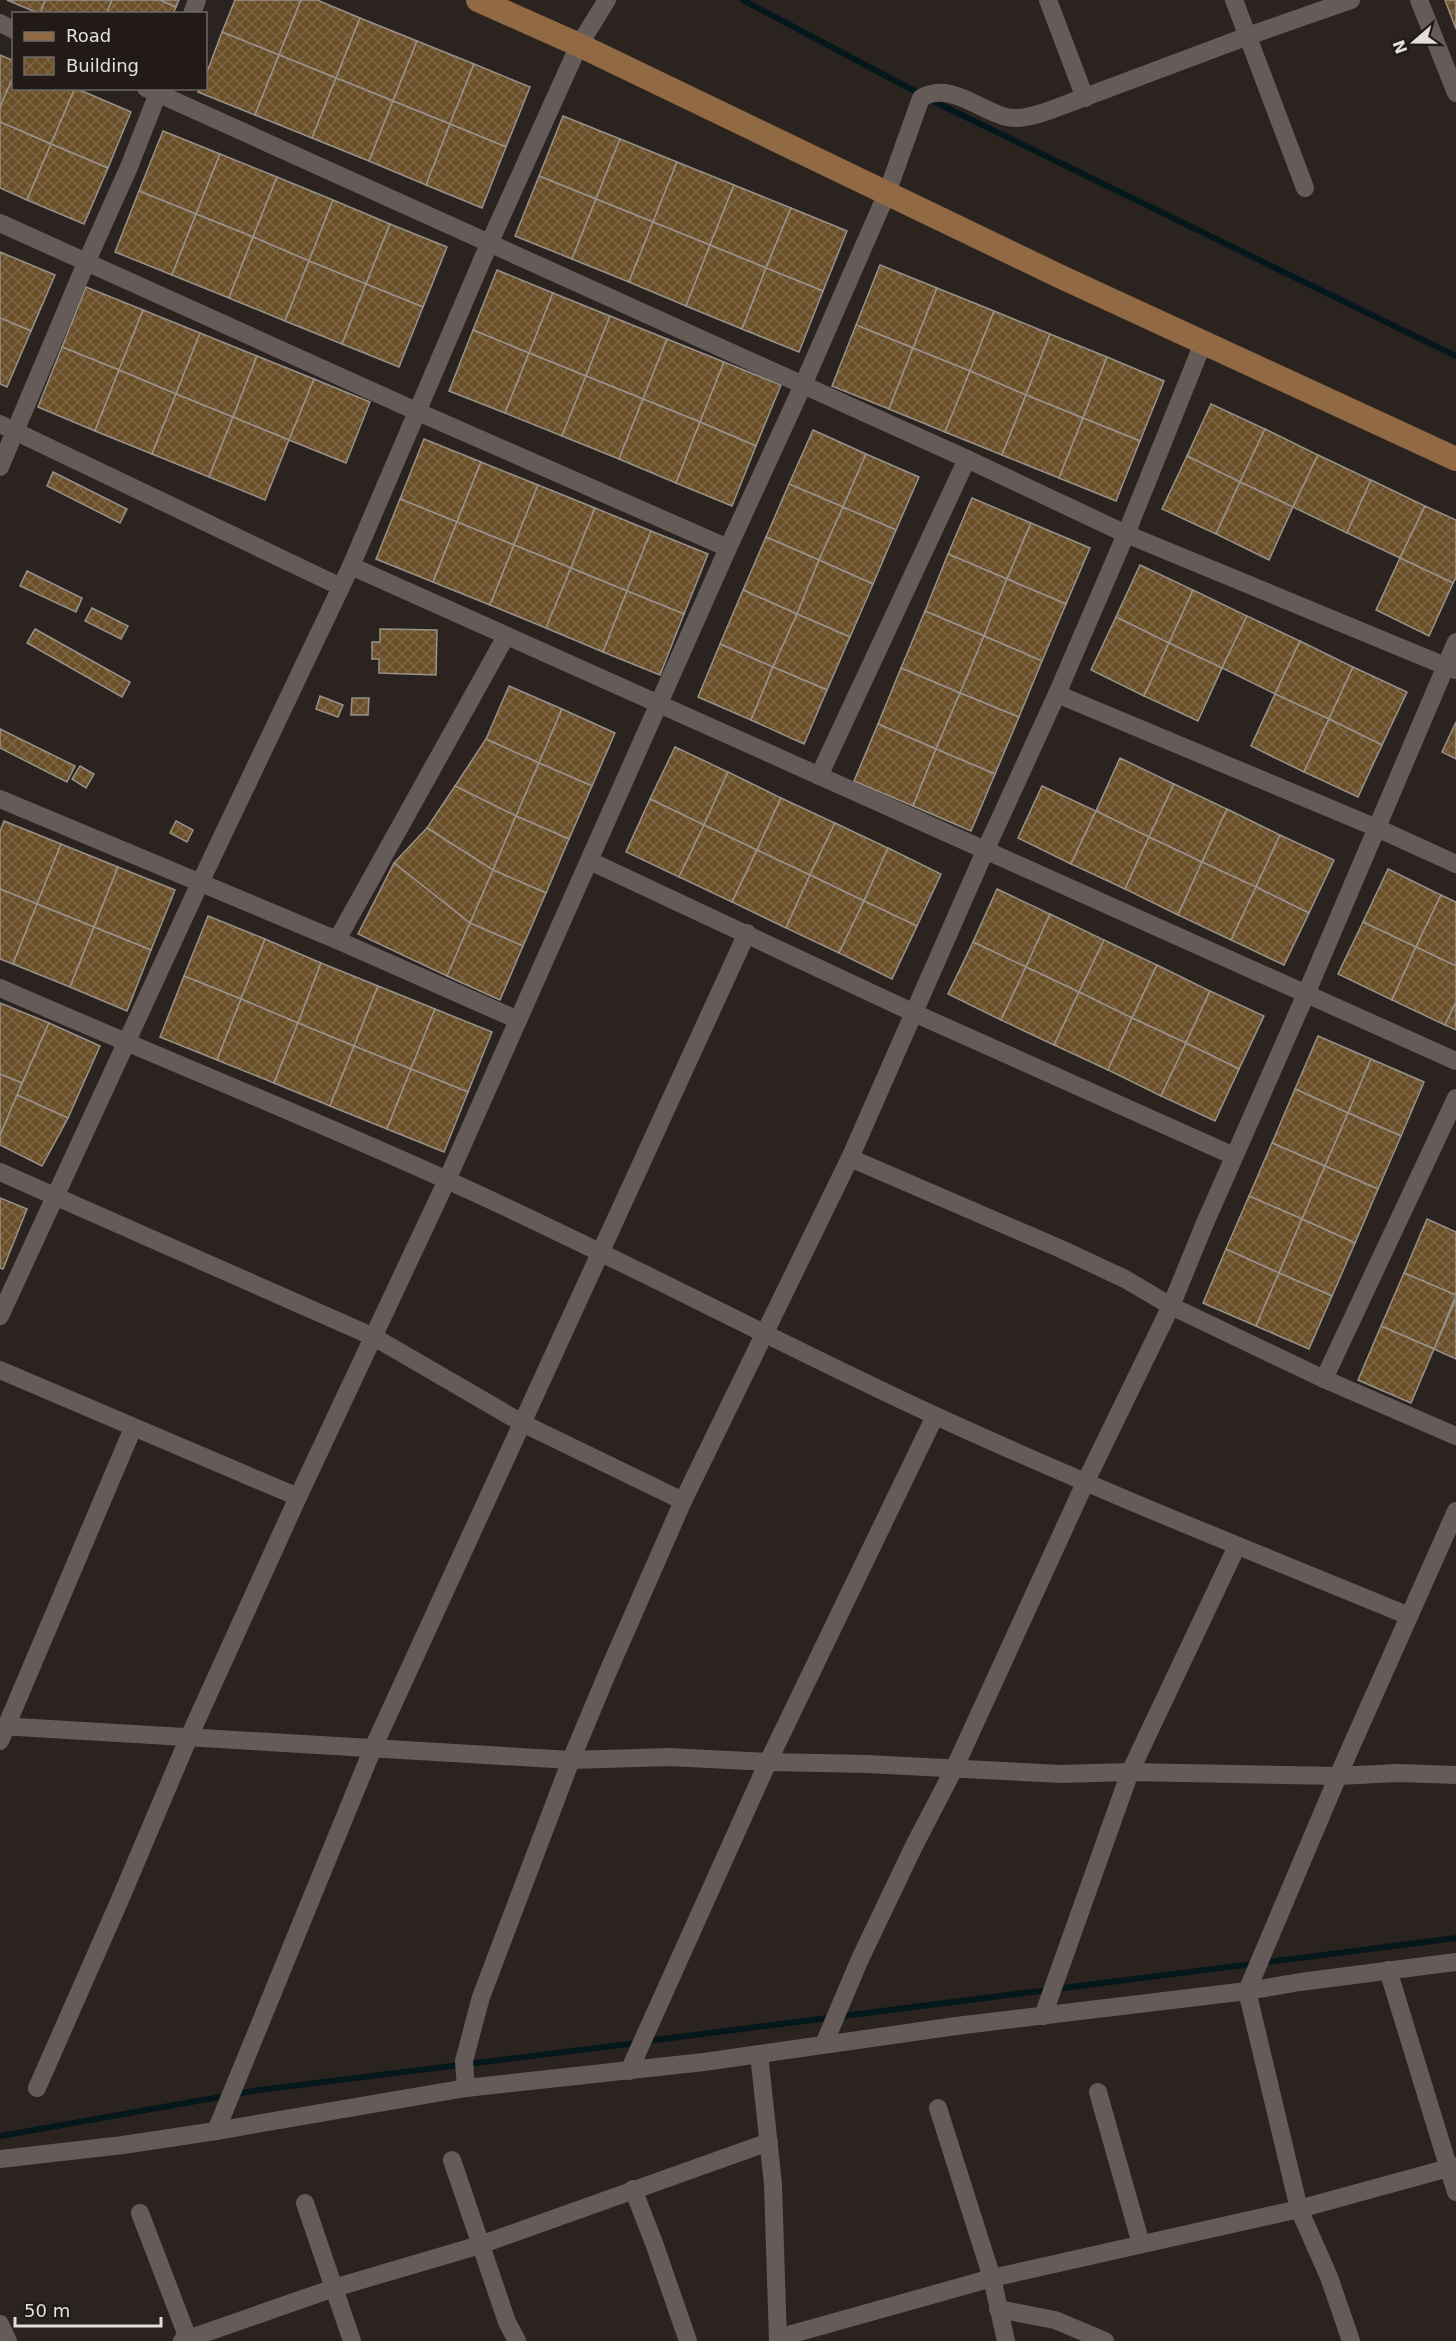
<svg xmlns="http://www.w3.org/2000/svg" width="1456" height="2341" viewBox="0 0 1456 2341" font-family="'DejaVu Sans',sans-serif">
  <defs>
    <pattern id="building-cross-hatch" width="8" height="8" patternUnits="userSpaceOnUse" patternTransform="scale(1.5)"><rect width="8" height="8" fill="#6a4f29"/><path d="M0 0l8 8M0 8l8-8" fill="none" stroke="#7f6848"/></pattern>
  </defs>
  <rect width="100%" height="100%" fill="#2b2320"/>
  <g fill="none" stroke-linecap="round" stroke-linejoin="round">
    <g stroke="#04171a" stroke-width="6">
      <polyline points="743,0 922,95"/>
      <polyline points="931,100 1456,356"/>
      <polyline points="647,2041 1456,1938"/>
      <polyline points="0,2136 259,2090 637,2043"/>
    </g>
  </g>
  <g fill="url(#building-cross-hatch)" stroke="#98928b" stroke-width="1.5">
    <polygon points="7,0 45,0 40,14"/>
    <polygon points="45,0 112,0 106,14 40,14"/>
    <polygon points="112,0 160,0 176,7 173,14 106,14"/>
    <polygon points="160,0 179,0 176,7"/>
    <polygon points="235,0 301,0 279,55 222,32"/>
    <polygon points="301,0 317,0 360,18 336,78 279,55"/>
    <polygon points="1445,0 1456,0 1456,29"/>
    <polygon points="360,18 417,41 393,101 336,78"/>
    <polygon points="222,32 279,55 255,115 198,92 200,88 206,88 206,75"/>
    <polygon points="417,41 474,64 450,124 393,101"/>
    <polygon points="0,55 14,61 14,75 0,107"/>
    <polygon points="279,55 336,78 312,138 255,115"/>
    <polygon points="474,64 530,87 506,147 450,124"/>
    <polygon points="14,75 14,88 75,88 51,144 0,122 0,107"/>
    <polygon points="336,78 393,101 369,161 312,138"/>
    <polygon points="75,88 131,112 108,168 51,144"/>
    <polygon points="393,101 450,124 426,185 369,161"/>
    <polygon points="563,116 620,139 596,199 539,176"/>
    <polygon points="0,122 51,144 27,200 0,188"/>
    <polygon points="450,124 506,147 482,208 426,185"/>
    <polygon points="163,131 220,154 196,214 139,191"/>
    <polygon points="620,139 677,162 653,222 596,199"/>
    <polygon points="51,144 108,168 84,224 27,200"/>
    <polygon points="220,154 277,177 253,237 196,214"/>
    <polygon points="677,162 734,185 710,245 653,222"/>
    <polygon points="539,176 596,199 572,259 515,236"/>
    <polygon points="277,177 333,200 309,261 253,237"/>
    <polygon points="734,185 791,208 766,268 710,245"/>
    <polygon points="139,191 196,214 172,275 115,252"/>
    <polygon points="596,199 653,222 629,282 572,259"/>
    <polygon points="333,200 390,224 366,284 309,261"/>
    <polygon points="791,208 847,231 823,291 766,268"/>
    <polygon points="196,214 253,237 229,298 172,275"/>
    <polygon points="653,222 710,245 686,306 629,282"/>
    <polygon points="390,224 447,247 423,307 366,284"/>
    <polygon points="253,237 309,261 285,321 229,298"/>
    <polygon points="710,245 766,268 742,329 686,306"/>
    <polygon points="0,252 55,275 31,331 0,318"/>
    <polygon points="309,261 366,284 342,344 285,321"/>
    <polygon points="880,265 937,288 913,348 856,325"/>
    <polygon points="766,268 823,291 799,352 742,329"/>
    <polygon points="497,270 553,293 529,353 473,330"/>
    <polygon points="366,284 423,307 399,367 342,344"/>
    <polygon points="86,287 143,310 119,370 62,347"/>
    <polygon points="937,288 994,311 970,371 913,348"/>
    <polygon points="553,293 610,316 586,376 529,353"/>
    <polygon points="143,310 200,333 176,394 119,370"/>
    <polygon points="994,311 1050,334 1026,395 970,371"/>
    <polygon points="610,316 667,339 643,399 586,376"/>
    <polygon points="0,318 31,331 7,387 0,384"/>
    <polygon points="856,325 913,348 889,409 832,386"/>
    <polygon points="473,330 529,353 505,413 449,391"/>
    <polygon points="200,333 257,356 233,417 176,394"/>
    <polygon points="1050,334 1107,357 1083,418 1026,395"/>
    <polygon points="667,339 724,362 700,422 643,399"/>
    <polygon points="62,347 119,370 95,431 38,407"/>
    <polygon points="913,348 970,371 945,432 889,409"/>
    <polygon points="529,353 586,376 562,436 505,413"/>
    <polygon points="257,356 314,379 289,440 233,417"/>
    <polygon points="1107,357 1164,381 1140,441 1083,418"/>
    <polygon points="724,362 781,385 756,446 700,422"/>
    <polygon points="119,370 176,394 152,454 95,431"/>
    <polygon points="970,371 1026,395 1002,455 945,432"/>
    <polygon points="586,376 643,399 619,459 562,436"/>
    <polygon points="314,379 370,402 346,463 289,440"/>
    <polygon points="176,394 233,417 209,477 152,454"/>
    <polygon points="1026,395 1083,418 1059,478 1002,455"/>
    <polygon points="643,399 700,422 676,483 619,459"/>
    <polygon points="1211,404 1265,429 1240,482 1187,456"/>
    <polygon points="233,417 289,440 265,500 209,477"/>
    <polygon points="1083,418 1140,441 1116,501 1059,478"/>
    <polygon points="700,422 756,446 732,506 676,483"/>
    <polygon points="1265,429 1318,455 1293,507 1240,482"/>
    <polygon points="813,430 866,454 843,507 789,484"/>
    <polygon points="424,439 481,462 457,522 400,499"/>
    <polygon points="866,454 919,477 896,530 843,507"/>
    <polygon points="1318,455 1371,480 1347,533 1293,507"/>
    <polygon points="1187,456 1240,482 1216,534 1162,509"/>
    <polygon points="481,462 538,485 514,545 457,522"/>
    <polygon points="53,472 127,509 120,523 47,486"/>
    <polygon points="1371,480 1425,506 1400,558 1347,533"/>
    <polygon points="1240,482 1293,507 1269,560 1216,534"/>
    <polygon points="789,484 843,507 819,560 766,537"/>
    <polygon points="538,485 595,508 571,568 514,545"/>
    <polygon points="972,498 1031,523 1007,579 948,554"/>
    <polygon points="400,499 457,522 433,582 376,559"/>
    <polygon points="1425,506 1456,520 1456,578 1453,583 1400,558"/>
    <polygon points="843,507 896,530 873,584 819,560"/>
    <polygon points="595,508 651,531 627,591 571,568"/>
    <polygon points="457,522 514,545 490,605 433,582"/>
    <polygon points="1031,523 1090,548 1066,604 1007,579"/>
    <polygon points="651,531 708,554 684,614 627,591"/>
    <polygon points="766,537 819,560 797,614 743,590"/>
    <polygon points="514,545 571,568 546,628 490,605"/>
    <polygon points="948,554 1007,579 984,636 925,611"/>
    <polygon points="1400,558 1453,583 1429,636 1376,610"/>
    <polygon points="819,560 873,584 850,637 797,614"/>
    <polygon points="1140,565 1193,590 1169,643 1116,617"/>
    <polygon points="571,568 627,591 603,652 546,628"/>
    <polygon points="27,571 82,598 76,612 20,586"/>
    <polygon points="1007,579 1066,604 1042,661 984,636"/>
    <polygon points="743,590 797,614 773,667 720,644"/>
    <polygon points="1193,590 1247,616 1222,668 1169,643"/>
    <polygon points="627,591 684,614 660,675 603,652"/>
    <polygon points="92,608 128,626 121,639 85,621"/>
    <polygon points="925,611 984,636 960,693 901,668"/>
    <polygon points="797,614 850,637 827,690 773,667"/>
    <polygon points="1247,616 1300,641 1275,694 1222,668"/>
    <polygon points="1116,617 1169,643 1144,696 1091,670"/>
    <polygon points="35,629 130,682 122,697 27,643"/>
    <polygon points="380,629 437,630 436,675 379,673 379,659 372,659 372,642 380,642"/>
    <polygon points="984,636 1042,661 1019,717 960,693"/>
    <polygon points="1300,641 1353,667 1329,719 1275,694"/>
    <polygon points="1169,643 1222,668 1198,721 1144,696"/>
    <polygon points="720,644 773,667 751,720 698,697"/>
    <polygon points="773,667 827,690 804,744 751,720"/>
    <polygon points="1353,667 1407,692 1382,745 1329,719"/>
    <polygon points="901,668 960,693 936,749 878,724"/>
    <polygon points="509,686 562,709 539,763 486,739"/>
    <polygon points="960,693 1019,717 995,774 936,749"/>
    <polygon points="1275,694 1329,719 1304,772 1251,746"/>
    <polygon points="320,696 343,705 338,717 316,709"/>
    <polygon points="352,698 369,698 368,715 351,715"/>
    <polygon points="562,709 615,733 592,786 539,763"/>
    <polygon points="1329,719 1382,745 1358,797 1304,772"/>
    <polygon points="1456,722 1456,759 1442,752"/>
    <polygon points="878,724 936,749 913,806 854,781"/>
    <polygon points="0,729 75,766 67,782 0,748"/>
    <polygon points="486,739 539,763 516,816 455,786"/>
    <polygon points="675,747 728,772 704,825 650,799"/>
    <polygon points="936,749 995,774 971,831 913,806"/>
    <polygon points="1120,758 1174,784 1149,837 1096,811"/>
    <polygon points="539,763 592,786 569,839 516,816"/>
    <polygon points="80,766 94,774 86,788 72,779"/>
    <polygon points="728,772 781,798 757,850 704,825"/>
    <polygon points="1174,784 1227,809 1202,862 1149,837"/>
    <polygon points="455,786 516,816 493,870 427,828"/>
    <polygon points="1042,786 1096,811 1071,864 1018,838"/>
    <polygon points="781,798 835,823 810,875 757,850"/>
    <polygon points="650,799 704,825 679,877 626,852"/>
    <polygon points="1227,809 1280,835 1256,887 1202,862"/>
    <polygon points="1096,811 1149,837 1125,889 1071,864"/>
    <polygon points="516,816 569,839 546,893 493,870"/>
    <polygon points="4,821 61,844 37,904 0,889 0,831"/>
    <polygon points="176,821 193,830 187,842 170,833"/>
    <polygon points="835,823 888,848 864,901 810,875"/>
    <polygon points="704,825 757,850 732,902 679,877"/>
    <polygon points="427,828 493,870 470,923 394,863"/>
    <polygon points="1280,835 1334,860 1309,913 1256,887"/>
    <polygon points="1149,837 1202,862 1178,915 1125,889"/>
    <polygon points="61,844 118,867 94,927 37,904"/>
    <polygon points="888,848 941,874 917,926 864,901"/>
    <polygon points="757,850 810,875 786,928 732,902"/>
    <polygon points="1202,862 1256,887 1231,940 1178,915"/>
    <polygon points="394,863 470,923 447,976 358,934"/>
    <polygon points="118,867 175,890 151,950 94,927"/>
    <polygon points="1388,869 1441,895 1416,947 1363,922"/>
    <polygon points="493,870 546,893 523,946 470,923"/>
    <polygon points="810,875 864,901 839,953 786,928"/>
    <polygon points="1256,887 1309,913 1284,965 1231,940"/>
    <polygon points="0,889 37,904 13,964 0,959"/>
    <polygon points="997,889 1050,914 1026,967 973,942"/>
    <polygon points="1441,895 1456,902 1456,966 1416,947"/>
    <polygon points="864,901 917,926 892,979 839,953"/>
    <polygon points="37,904 94,927 70,987 13,964"/>
    <polygon points="1050,914 1104,940 1079,992 1026,967"/>
    <polygon points="208,916 265,939 241,999 184,976"/>
    <polygon points="1363,922 1416,947 1392,1000 1338,974"/>
    <polygon points="470,923 523,946 500,1000 447,976"/>
    <polygon points="94,927 151,950 127,1011 70,987"/>
    <polygon points="265,939 321,963 298,1023 241,999"/>
    <polygon points="1104,940 1157,965 1132,1018 1079,992"/>
    <polygon points="973,942 1026,967 1001,1020 948,994"/>
    <polygon points="1416,947 1456,966 1456,1002 1445,1025 1392,1000"/>
    <polygon points="321,963 378,986 354,1046 298,1023"/>
    <polygon points="1157,965 1210,991 1186,1043 1132,1018"/>
    <polygon points="1026,967 1079,992 1054,1045 1001,1020"/>
    <polygon points="184,976 241,999 217,1060 160,1037"/>
    <polygon points="378,986 435,1009 411,1069 354,1046"/>
    <polygon points="1210,991 1264,1016 1239,1069 1186,1043"/>
    <polygon points="1079,992 1132,1018 1108,1070 1054,1045"/>
    <polygon points="241,999 298,1023 274,1083 217,1060"/>
    <polygon points="1456,1002 1456,1030 1445,1025"/>
    <polygon points="0,1003 49,1023 22,1083 0,1074"/>
    <polygon points="435,1009 492,1032 468,1092 411,1069"/>
    <polygon points="1132,1018 1186,1043 1161,1096 1108,1070"/>
    <polygon points="49,1023 100,1046 68,1118 17,1095"/>
    <polygon points="298,1023 354,1046 330,1106 274,1083"/>
    <polygon points="1318,1036 1371,1059 1348,1113 1295,1089"/>
    <polygon points="1186,1043 1239,1069 1215,1121 1161,1096"/>
    <polygon points="354,1046 411,1069 387,1129 330,1106"/>
    <polygon points="1371,1059 1424,1082 1401,1136 1348,1113"/>
    <polygon points="411,1069 468,1092 444,1152 387,1129"/>
    <polygon points="0,1074 22,1083 0,1136"/>
    <polygon points="1295,1089 1348,1113 1325,1166 1272,1143"/>
    <polygon points="17,1095 68,1118 42,1166 0,1145 0,1136"/>
    <polygon points="1348,1113 1401,1136 1378,1189 1325,1166"/>
    <polygon points="1272,1143 1325,1166 1302,1219 1249,1196"/>
    <polygon points="1325,1166 1378,1189 1355,1243 1302,1219"/>
    <polygon points="1249,1196 1302,1219 1279,1273 1226,1249"/>
    <polygon points="0,1198 27,1209 3,1269 0,1268"/>
    <polygon points="1302,1219 1355,1243 1332,1296 1279,1273"/>
    <polygon points="1427,1219 1456,1232 1456,1295 1404,1273"/>
    <polygon points="1226,1249 1279,1273 1256,1326 1203,1303"/>
    <polygon points="1279,1273 1332,1296 1309,1349 1256,1326"/>
    <polygon points="1404,1273 1456,1295 1434,1349 1381,1326"/>
    <polygon points="1456,1299 1456,1359 1434,1349"/>
    <polygon points="1381,1326 1434,1349 1411,1403 1358,1380"/>
  </g>
  <g fill="none" stroke-linecap="round" stroke-linejoin="round">
    <g stroke="#655c59" stroke-width="18">
      <polyline points="1048,0 1085,98"/>
      <polyline points="1234,0 1305,188"/>
      <polyline points="1419,0 1456,93"/>
      <polyline points="192,14 197,0"/>
      <polyline points="0,23 14,30"/>
      <polyline points="146,88 967,459 1126,534 1455,670"/>
      <polyline points="0,223 416,411 728,548"/>
      <polyline points="0,424 341,587"/>
      <polyline points="0,467 86,263 129,167 160,88"/>
      <polyline points="351,566 1456,1061"/>
      <polyline points="1057,694 1377,828 1456,864"/>
      <polyline points="819,776 967,459"/>
      <polyline points="0,799 337,940 518,1020"/>
      <polyline points="590,861 914,1013 1234,1156"/>
      <polyline points="337,940 506,636"/>
      <path d="M0 988C149 1053 301 1114 449 1181 614 1255 773 1341 938 1417 1093 1488 1251 1551 1409 1616"/>
      <polyline points="850,1158 1061,1249 1125,1279 1171,1306 1324,1379 1456,1436"/>
      <polyline points="0,1172 374,1337 522,1423 683,1501"/>
      <polyline points="0,1316 200,883 351,566 489,244 579,45 607,0"/>
      <polyline points="0,1370 298,1497"/>
      <polyline points="1324,1379 1456,1098"/>
      <polyline points="0,1726 571,1760 669,1757 768,1762 868,1764 1060,1774 1130,1772 1338,1776 1398,1773 1456,1775"/>
      <polyline points="0,1741 133,1428"/>
      <polyline points="1388,1970 1456,2192"/>
      <polyline points="1043,2016 1130,1772 1237,1546"/>
      <polyline points="824,2044 860,1959 914,1846 954,1769 1085,1483 1171,1306 1205,1223 1306,994 1456,642"/>
      <polyline points="759,2054 773,2184 778,2341"/>
      <polyline points="629,2071 768,1762 935,1416"/>
      <path d="M37 2088 119 1902 189 1737 298 1497 447 1180 728 548 803 385 887 193 921 98C949 81 979 110 1006 117 1020 120 1035 115 1048 111L1248 36 1351 0"/>
      <polyline points="466,2088 464,2061 481,1997 571,1760 607,1674 683,1501 850,1158 985,851 1057,694 1126,534 1203,343"/>
      <polyline points="1098,2092 1141,2244"/>
      <polyline points="938,2108 992,2278 1006,2341"/>
      <polyline points="216,2131 373,1748 747,933"/>
      <polyline points="0,2159 123,2145 216,2131 466,2088 704,2062 956,2026 1247,1991 1300,1982 1456,1962"/>
      <polyline points="452,2160 507,2322 517,2341"/>
      <polyline points="633,2189 654,2243 688,2341"/>
      <polyline points="305,2203 352,2341"/>
      <polyline points="140,2213 189,2341"/>
      <polyline points="998,2309 1055,2320 1105,2341"/>
      <polyline points="0,2324 8,2341"/>
      <polyline points="778,2338 992,2278 1299,2209 1456,2166"/>
      <polyline points="182,2341 334,2288 480,2245 769,2142"/>
      <polyline points="1351,2341 1329,2277 1299,2209 1247,1991 1338,1776 1456,1511"/>
    </g>
    <polyline stroke="#916943" stroke-width="24" points="478,0 579,45 1059,276 1456,459"/>
  </g>
  <rect x="12" y="12" width="195" height="78" fill="#211a17" stroke="#6f6966" stroke-width="1.5"/>
  <rect x="24" y="32" width="30" height="9" fill="#916943" stroke="#6f6966" stroke-width="1.5"/>
  <text x="66" y="42" font-size="18" fill="#e4dfdd">Road</text>
  <rect x="24" y="57" width="30" height="18" fill="url(#building-cross-hatch)" stroke="#6f6966" stroke-width="1.5"/>
  <text x="66" y="72" font-size="18" fill="#e4dfdd">Building</text>
  <g transform="translate(1414 42) rotate(250)" stroke="#211a17" stroke-width="4.5" paint-order="stroke">
  <path d="M0-4.5L10 22L0 15L-10 22Z" fill="#e4dfdd"/>
  <text y="-9" font-size="16" font-weight="bold" text-anchor="middle" fill="#e4dfdd">N</text>
  </g>
  <path d="M15 2317v9h146v-9" fill="none" stroke="#e4dfdd" stroke-width="3"/>
  <text x="24" y="2317" font-size="18" fill="#e4dfdd" stroke="#211a17" stroke-width="4.5" paint-order="stroke">50 m</text>
</svg>
